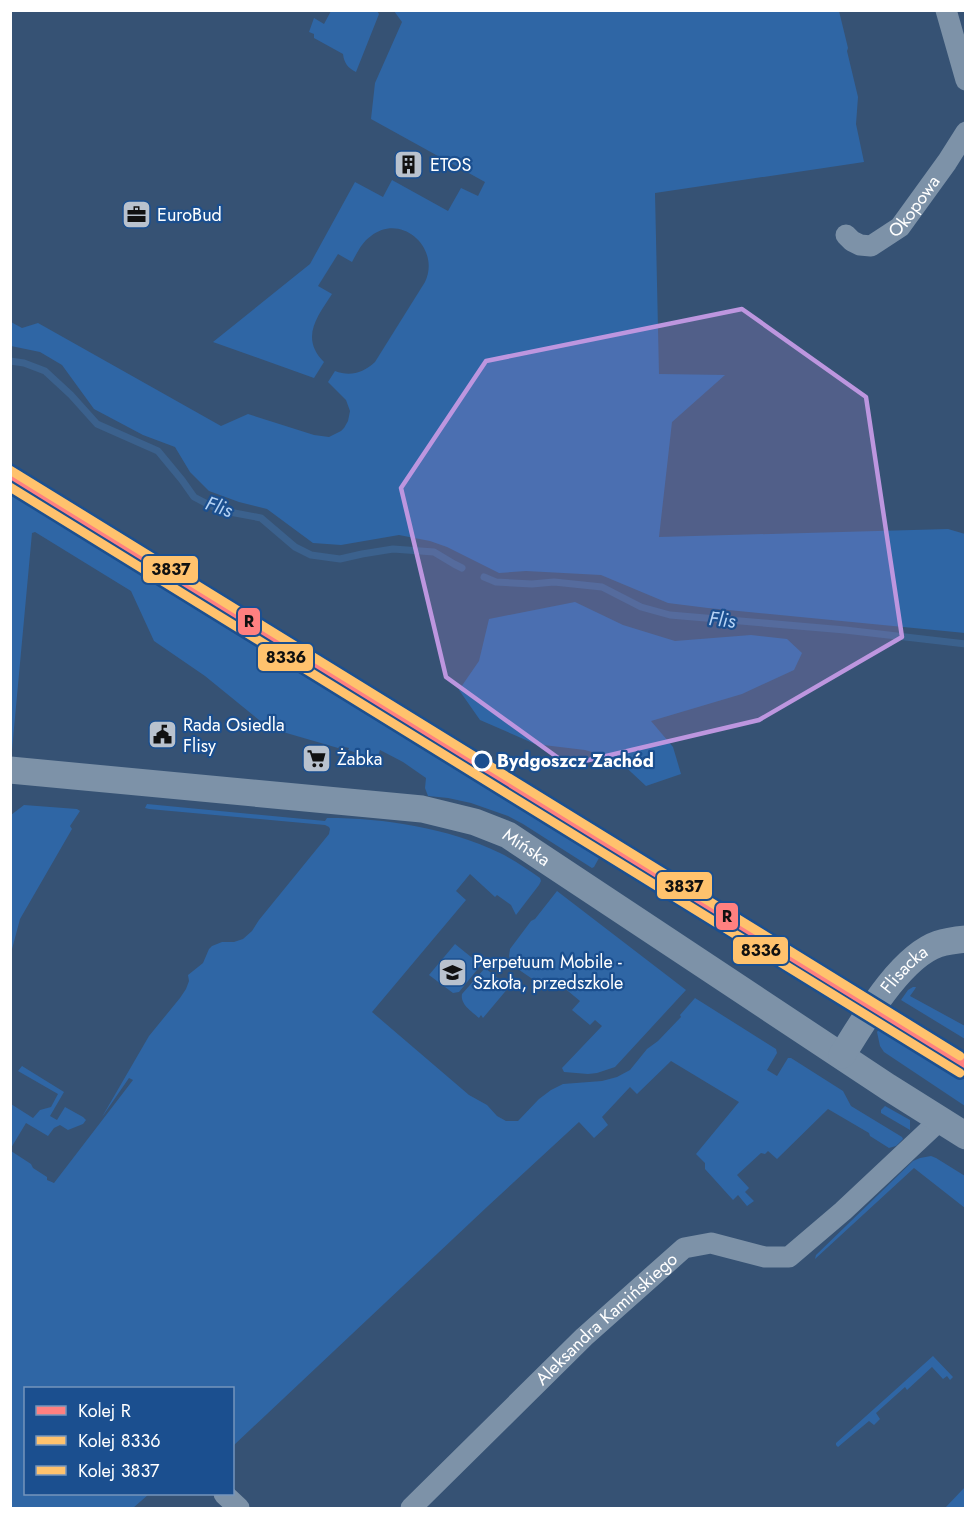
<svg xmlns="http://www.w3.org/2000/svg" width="976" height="1519" viewBox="0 0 976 1519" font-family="Jost,sans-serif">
  <rect width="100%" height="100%" fill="#365274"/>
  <g fill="#2f66a5">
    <path d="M331 11H377L379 14 356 72C348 68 344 63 343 54L314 38V34L309 32 314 18 324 24Z"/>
    <path d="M394 11H839L848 48 847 51 858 97 856 124 864 162 655 193 659 374 725 375 672 422 659 537 948 529 965 534V633L708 608 668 603 601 575 526 571 499 573 447 547 430 541 399 535 341 545 313 543 267 509 239 502 209 491 190 472 175 447 143 435 94 409 62 365 40 352 11 346V322L22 328 38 323 221 426 248 414 314 435 329 437 341 431 344 428 348 421 350 411 346 400 328 382 335 371C350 377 363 373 375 362L425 282C441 249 402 212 371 236 362 242 357 253 352 262L338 254 318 286 332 294C317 317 300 338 324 362L314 378 213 342 310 264 355 182 383 197 392 180 448 211 461 188 478 196 485 182 371 119 375 83 402 22Z"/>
    <polygon points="11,484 86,530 89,534 87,542 599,858 594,867 592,868 523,824 508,816 471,803 448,798 428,796 425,788 426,778 403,762 380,750 377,760 348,750 349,748 340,746 338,748 283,732 259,720 205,676 154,641 131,591 35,532 32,533 12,750 11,750"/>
    <polygon points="575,602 623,625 675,641 751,635 787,639 802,653 794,670 742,694 651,721 673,747 681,774 646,786 617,759 585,750 535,744 480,720 459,690 479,661 489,619"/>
    <path d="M147 804 325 821 327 818C385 818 448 828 500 853 514 860 527 869 540 878L541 881 539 885 516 915 511 905 497 895 495 897 470 874 456 891 466 900 372 1012 469 1095 487 1105 497 1116 506 1121H518L539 1099 551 1090 563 1084 602 1081 617 1077 630 1070 647 1049 658 1041 681 1017 680 1015 695 998 776 1049 777 1053 767 1070 777 1076 788 1058H791L843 1091 851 1106 902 1137 903 1139 896 1146 889 1148 870 1136 869 1133 828 1109 777 1159 768 1151 765 1154 761 1153 737 1175 749 1188 745 1192 754 1201 747 1206 738 1195 733 1200 705 1169V1163L696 1154 739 1102 671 1061 637 1094 630 1087 602 1117 608 1125 594 1138 579 1122 488 1206 233 1446 232 1388H26V1494H149L133 1508H11V1151L31 1164 33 1168 47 1177V1180L54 1183 133 1080 129 1078 102 1117 149 1036 180 998 186 989 189 981 188 975 203 963 209 949 212 946 222 942H234L243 939 252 931 259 920 329 834 330 829 329 827 325 825 149 809 145 808Z"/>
    <polygon points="24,805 77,809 80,811 70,826 72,829 20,919 11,953 11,815"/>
    <polygon points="557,891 686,990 615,1067 597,1073 588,1074 564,1072 562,1068 602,1026 595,1020 590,1025 572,1010 580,1001 556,981 547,989 512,965 509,956 510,949 531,921 535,919"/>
    <polygon points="455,944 481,965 459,992 453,993 429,975"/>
    <path d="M485 968 509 987 483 1018 481 1015 479 1018C471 1011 460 1004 462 994Z"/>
    <polygon points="913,987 916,987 915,989 910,996 965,1026 965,1039 901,1000 908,990"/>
    <polygon points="884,1023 965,1072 965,1106 884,1052 880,1046 877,1032"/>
    <polygon points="22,1066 64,1092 50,1116 57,1120 65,1107 83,1117 86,1120 83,1124 68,1130 60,1125 54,1128 48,1136 26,1123 11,1148 11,1104 33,1118 40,1110 51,1107 58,1094 18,1071"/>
    <polygon points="885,1106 910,1120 910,1130 881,1113 881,1110"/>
    <polygon points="931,1156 936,1158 965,1176 965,1208 914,1168 815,1259 816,1255 913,1161 920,1158"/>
    <polygon points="933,1356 953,1377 950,1380 947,1376 943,1379 932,1367 907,1390 905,1387 876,1413 880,1419 874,1425 869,1421 838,1447 836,1445 836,1443"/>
    <polygon points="965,1487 965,1508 945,1508"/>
  </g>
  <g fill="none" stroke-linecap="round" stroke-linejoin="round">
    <g stroke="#3b618d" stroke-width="7">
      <polyline points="10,361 24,363 45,371 71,395 97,424 158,451 182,480 194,497 219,510 261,518 295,547 311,555 340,559 362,554 393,549 434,552 454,564 462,568"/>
      <polyline points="484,577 496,582 532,584 554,582 602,587 641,607 670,615 845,630 966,644"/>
    </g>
    <g stroke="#7d92a8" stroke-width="21">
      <polyline points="946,10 966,80"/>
      <path id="s1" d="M846 235 852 241 860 245 871 246 900 227 947 162 966 132"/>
      <polyline points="224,1494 239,1508"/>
      <path id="s2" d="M411 1508 584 1337 684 1248 711 1243 765 1257H789L843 1211 940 1120"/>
    </g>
    <g stroke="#7d92a8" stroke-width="27">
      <path id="s3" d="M10 770 422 809 475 822 508 835 888 1087 966 1136"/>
      <path id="s4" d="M842 1055C863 1022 900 957 938 944 947 941 956 940 966 939"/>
    </g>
    <defs>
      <polyline id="rail-1" points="10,474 966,1064"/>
      <polyline id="rail-2" points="10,487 960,1073"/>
      <polyline id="rail-3" points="10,470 960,1056"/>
    </defs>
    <use href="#rail-1" stroke="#1b4f8f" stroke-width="14"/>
    <use href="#rail-2" stroke="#1b4f8f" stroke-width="14"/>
    <use href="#rail-3" stroke="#1b4f8f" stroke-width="14"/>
    <use href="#rail-1" stroke="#ff8080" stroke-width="9"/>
    <use href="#rail-2" stroke="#ffc26d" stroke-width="9"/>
    <use href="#rail-3" stroke="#ffc26d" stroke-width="9"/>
  </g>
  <path fill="#bd96df" fill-opacity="0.2" stroke="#bd96df" stroke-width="4.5" stroke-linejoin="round" d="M742 309 866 397 902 637 759 720 568 765 446 677 401 488 486 361Z"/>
  <defs>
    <symbol id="building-square" viewBox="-11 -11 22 22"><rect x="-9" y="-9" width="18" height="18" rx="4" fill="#b9c2ce" stroke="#1b4f8f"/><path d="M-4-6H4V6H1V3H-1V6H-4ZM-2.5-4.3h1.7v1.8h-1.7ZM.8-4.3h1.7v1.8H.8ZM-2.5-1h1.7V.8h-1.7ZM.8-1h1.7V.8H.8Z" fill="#111"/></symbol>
    <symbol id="office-square" viewBox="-11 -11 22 22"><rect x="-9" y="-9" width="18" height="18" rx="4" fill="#b9c2ce" stroke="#1b4f8f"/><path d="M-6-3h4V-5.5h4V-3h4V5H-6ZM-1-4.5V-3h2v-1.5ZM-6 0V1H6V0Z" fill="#111"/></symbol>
    <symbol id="civic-square" viewBox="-11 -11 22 22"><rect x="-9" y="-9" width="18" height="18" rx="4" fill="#b9c2ce" stroke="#1b4f8f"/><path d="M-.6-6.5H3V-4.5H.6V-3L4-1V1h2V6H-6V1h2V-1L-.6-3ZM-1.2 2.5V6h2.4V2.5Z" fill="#111"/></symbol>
    <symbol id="supermarket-square" viewBox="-11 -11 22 22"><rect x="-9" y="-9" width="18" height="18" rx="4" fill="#b9c2ce" stroke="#1b4f8f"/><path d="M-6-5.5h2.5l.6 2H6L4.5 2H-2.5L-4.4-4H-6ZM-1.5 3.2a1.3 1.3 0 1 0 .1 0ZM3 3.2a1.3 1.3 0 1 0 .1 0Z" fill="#111"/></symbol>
    <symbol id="school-square" viewBox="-11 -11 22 22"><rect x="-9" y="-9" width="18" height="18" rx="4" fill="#b9c2ce" stroke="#1b4f8f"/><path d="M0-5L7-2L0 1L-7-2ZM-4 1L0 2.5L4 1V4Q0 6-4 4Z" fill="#111"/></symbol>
  </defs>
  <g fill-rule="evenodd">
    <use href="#building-square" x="392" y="148" width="33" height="33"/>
    <use href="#office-square" x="120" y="198" width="33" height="33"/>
    <use href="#civic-square" x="146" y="718" width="33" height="33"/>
    <use href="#supermarket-square" x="300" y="742" width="33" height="33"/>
    <use href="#school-square" x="436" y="956" width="33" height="33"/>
  </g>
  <circle fill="#1b4f8f" stroke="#fff" stroke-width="3" cx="482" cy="761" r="9"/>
  <g text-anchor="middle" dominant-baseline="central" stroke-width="4.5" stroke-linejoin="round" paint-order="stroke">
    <g font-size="18" fill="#fff" stroke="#1b4f8f" text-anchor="start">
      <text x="430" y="165">ETOS</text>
      <text x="157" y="215">EuroBud</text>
      <text x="183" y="725">Rada Osiedla<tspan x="183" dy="21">Flisy</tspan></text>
      <text x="337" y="759">Żabka</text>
      <text x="473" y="962">Perpetuum Mobile -<tspan x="473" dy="21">Szkoła, przedszkole</tspan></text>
    </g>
    <g font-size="18" fill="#fff" stroke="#1b4f8f">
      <text stroke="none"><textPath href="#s1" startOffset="88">Okopowa</textPath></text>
      <text stroke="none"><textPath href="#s3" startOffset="526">Mińska</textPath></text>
      <text stroke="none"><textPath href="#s4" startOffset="106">Flisacka</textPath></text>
      <text stroke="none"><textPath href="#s2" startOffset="272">Aleksandra Kamińskiego</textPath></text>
    </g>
    <g font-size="18" font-weight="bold" fill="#fff" stroke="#1b4f8f" text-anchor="start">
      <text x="497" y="761">Bydgoszcz Zachód</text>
    </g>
    <g font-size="20" font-style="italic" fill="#b5d3f5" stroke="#1b4f8f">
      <text transform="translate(219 507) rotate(19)">Flis</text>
      <text transform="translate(722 620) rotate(6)">Flis</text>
    </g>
  </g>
  <g stroke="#1b4f8f" stroke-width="2">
    <rect x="142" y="555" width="57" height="29" rx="6" fill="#ffc26d"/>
    <rect x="237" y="607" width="24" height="29" rx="6" fill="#ff8080"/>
    <rect x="257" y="643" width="57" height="29" rx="6" fill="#ffc26d"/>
    <rect x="656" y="871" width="57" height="29" rx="6" fill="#ffc26d"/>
    <rect x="715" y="902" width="24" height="29" rx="6" fill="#ff8080"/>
    <rect x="732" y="936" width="57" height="29" rx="6" fill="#ffc26d"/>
  </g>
  <g font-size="16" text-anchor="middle" font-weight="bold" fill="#111">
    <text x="171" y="575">3837</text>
    <text x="249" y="627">R</text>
    <text x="286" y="663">8336</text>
    <text x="684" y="892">3837</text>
    <text x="727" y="922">R</text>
    <text x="761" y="956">8336</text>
  </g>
  <rect width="976" height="1519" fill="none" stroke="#ffffff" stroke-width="24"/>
  <rect x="24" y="1387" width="210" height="108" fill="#1b4f8f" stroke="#7695bc" stroke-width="1.5"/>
  <rect x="36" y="1406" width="30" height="9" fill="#ff8080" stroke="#7695bc" stroke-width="1.5"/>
  <text x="78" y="1417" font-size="18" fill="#ffffff">Kolej R</text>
  <rect x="36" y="1436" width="30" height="9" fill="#ffc26d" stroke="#7695bc" stroke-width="1.5"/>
  <text x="78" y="1447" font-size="18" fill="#ffffff">Kolej 8336</text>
  <rect x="36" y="1466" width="30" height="9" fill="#ffc26d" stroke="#7695bc" stroke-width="1.5"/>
  <text x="78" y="1477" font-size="18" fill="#ffffff">Kolej 3837</text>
</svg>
